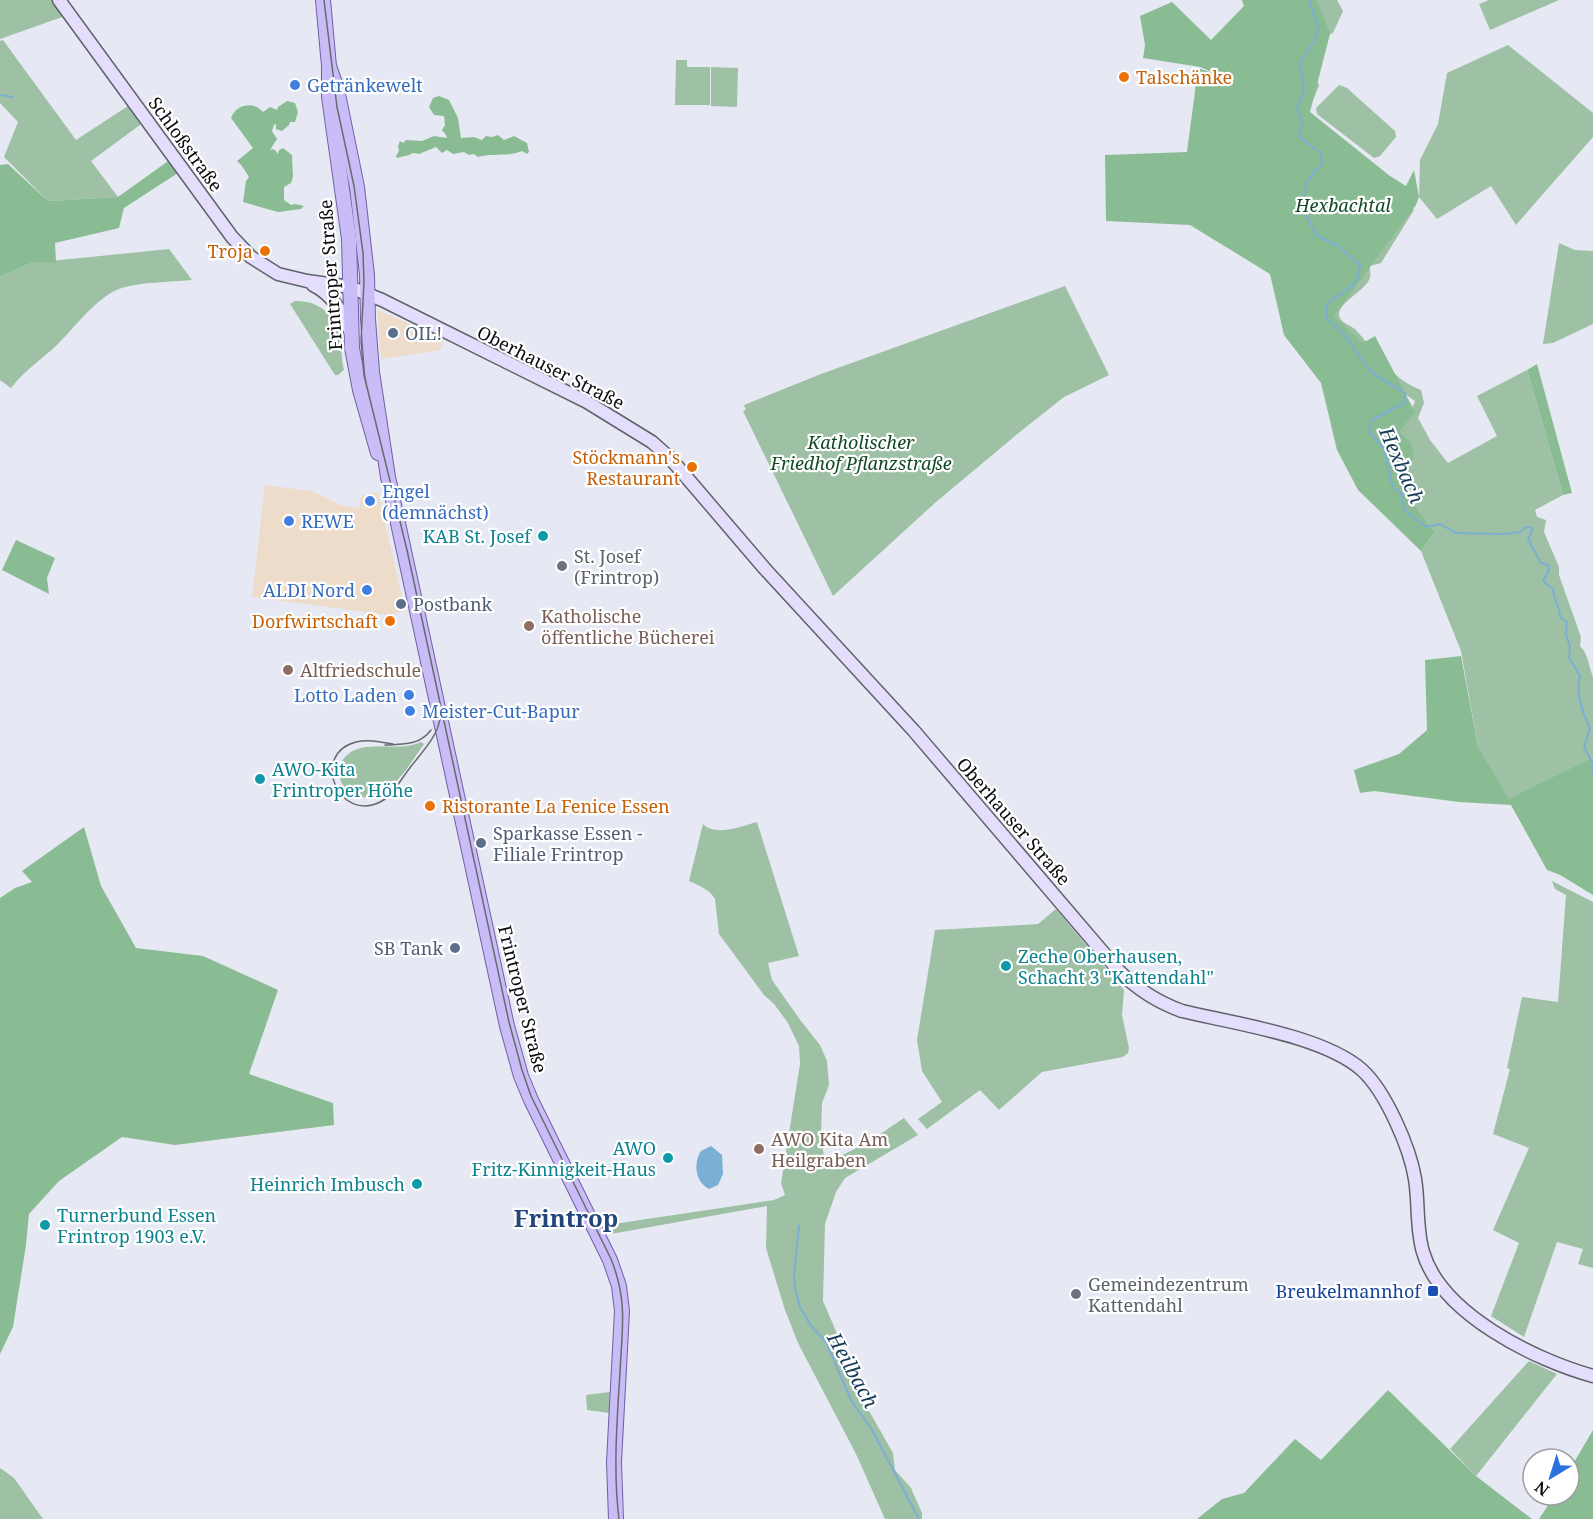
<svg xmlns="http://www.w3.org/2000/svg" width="1593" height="1519" viewBox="0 0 1593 1519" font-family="'Noto Serif',serif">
  <rect width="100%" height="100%" fill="#e6e9f3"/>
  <g fill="#eedccb">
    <polygon points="377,310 444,339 440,350 381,359"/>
    <polygon points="265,485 312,491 340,505 359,508 361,496 378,492 405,610 388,615 252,597"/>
  </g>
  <g fill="#9ec0a4">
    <polygon points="0,0 53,0 65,16 0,39"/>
    <path d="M1310 0H1337L1343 11 1333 33 1328 35 1317 78 1319 86C1315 94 1313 103 1307 110L1336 159 1414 210 1381 263 1370 266C1370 270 1371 277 1369 280 1363 292 1339 302 1339 315 1340 323 1351 325 1356 330 1368 343 1378 357 1390 369 1398 378 1410 386 1421 390L1424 403 1418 418 1430 440 1448 463 1497 436 1477 396 1527 370 1563 495 1535 510 1537 517 1546 520 1544 532 1559 567V575L1581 637 1580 646C1588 653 1589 667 1593 677V763L1591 758 1509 800 1478 746 1461 651 1421 551 1435 532 1393 486 1397 433 1409 417 1415 401 1405 394 1331 327 1299 133Z"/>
    <polygon points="1489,0 1559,0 1490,30 1479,4"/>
    <polygon points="3,40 76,140 131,104 144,122 91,161 118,197 48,201 4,157 18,122 0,103 0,41"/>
    <polygon points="1508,45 1593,113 1593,137 1516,225 1491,186 1437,219 1419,197 1420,160 1438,124 1447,73"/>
    <polygon points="676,60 687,60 687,67 710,67 710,105 675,105"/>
    <polygon points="711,67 738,68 737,107 711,106"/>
    <polygon points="1339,85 1347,88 1395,131 1396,137 1380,156 1374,158 1317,114 1316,108"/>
    <polygon points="1559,243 1575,250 1593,251 1593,324 1553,343 1543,344"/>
    <path d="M169 249 192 280C171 282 138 282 119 289 97 297 74 328 58 344 42 359 24 371 11 388L0 380V277L31 263Z"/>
    <polygon points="1065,286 1109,375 1064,397 1021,431 936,502 833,596 743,411 746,410 744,405 821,374"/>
    <path d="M295 301C306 301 314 303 323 309 347 326 338 345 344 370L338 375H335L290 304Z"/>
    <path d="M421 742 424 744C413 759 403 777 389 788 348 818 322 767 353 751 370 741 401 752 421 742Z"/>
    <path d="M757 822 799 956 768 963 772 980 801 1021 820 1045 827 1061 829 1085 822 1103 821 1136 825 1164 870 1141 904 1118 918 1135 845 1178 836 1192 825 1224 823 1301 854 1373 856 1388 893 1453 895 1470 911 1488 922 1513V1519H885L856 1454 798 1343 785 1310 766 1248 767 1206 611 1234 607 1225 774 1200 785 1195 781 1183 783 1171 800 1064 799 1046 788 1023 774 1004 764 995 719 934 715 899C709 889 700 886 689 881L703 824C715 837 743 826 757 822Z"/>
    <polygon points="1552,881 1593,902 1593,1268 1578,1264 1583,1249 1557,1242 1524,1337 1491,1316 1519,1243 1493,1230 1529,1148 1493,1134 1510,1069 1507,1068 1522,997 1558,1002 1566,895 1555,889"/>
    <polygon points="1056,909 1124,990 1122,1015 1129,1048 1128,1053 1123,1057 1042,1072 999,1110 980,1090 927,1129 918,1119 942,1102 922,1071 917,1040 935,930 1038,924"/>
    <polygon points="1529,1361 1557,1374 1476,1476 1450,1449"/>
    <polygon points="610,1392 609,1413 587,1410 586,1395"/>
    <polygon points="0,1468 14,1478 43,1519 0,1519"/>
  </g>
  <g fill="#8abc94">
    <polygon points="1242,0 1317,0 1330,34 1310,112 1390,176 1406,186 1414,170 1419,197 1416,205 1334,316 1363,343 1375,336 1415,412 1399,432 1411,443 1414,457 1396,477 1422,517 1435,532 1421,551 1358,490 1337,450 1321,383 1284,335 1270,274 1190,225 1106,221 1105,155 1187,152 1198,68 1222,76 1200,67 1143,58 1145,45 1140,16 1172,2 1211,40 1244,6"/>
    <path d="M439 96 449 100 458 118 461 138 474 137 482 140 486 136 492 137 498 135 504 140 514 136 527 143 529 152 527 154 522 151C508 157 492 153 478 157L474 154 469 155 464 152 453 154 447 150 442 153 436 147 419 154 413 153 409 155 397 158 396 156 399 151 398 146 400 141 403 143 406 140 422 141 434 136 447 138 446 135 442 130 445 125 444 116 434 115 429 107 433 98Z"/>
    <path d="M287 101 295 103 298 112 295 122H290L289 125 282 131 276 129V124L274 125 272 131 277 139 270 150 274 149 278 154 279 150 283 148 292 155 293 177 291 183 284 187V200L291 205 295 204 304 206 301 209 278 212 243 202 246 181 249 177C245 171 243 166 237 161L253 148 231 118C236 104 254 101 263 112L270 107 277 110 278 107Z"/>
    <polygon points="171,159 181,171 124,208 119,228 55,243 56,262 31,263 0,277 0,165 8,164 48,201 118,197"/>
    <polygon points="1537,364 1572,493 1563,495 1527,370"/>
    <polygon points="16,540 55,558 47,578 49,594 2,570"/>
    <polygon points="1461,656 1478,746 1509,799 1591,758 1593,763 1593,895 1560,875 1547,870 1511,805 1459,802 1374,791 1360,793 1354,770 1399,754 1427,730 1425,660"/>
    <polygon points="84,827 101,886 136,948 203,956 278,990 249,1074 333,1103 334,1125 175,1145 122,1137 59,1181 29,1214 26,1245 13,1327 0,1354 0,898 15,888 32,882 22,871"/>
    <polygon points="1388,1390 1476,1476 1532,1519 1197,1519 1222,1499 1244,1493 1295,1439 1321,1460"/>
    <polygon points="1593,1430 1593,1519 1539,1519 1555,1495 1569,1495 1569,1471"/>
  </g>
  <path fill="#7bafd5" d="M711 1146 722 1155 723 1174 718 1185 709 1189C695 1182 693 1163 701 1151Z"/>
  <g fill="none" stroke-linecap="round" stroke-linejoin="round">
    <g stroke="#7bafd5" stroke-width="2">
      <path d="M1309 0C1311 9 1315 14 1317 23 1321 37 1307 51 1300 62L1304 91 1297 109 1302 123 1299 134 1300 137 1320 153 1322 163 1306 182 1304 212 1317 236 1338 246 1360 265C1358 291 1343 289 1327 304V319C1347 333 1355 352 1370 370 1380 381 1394 385 1405 393L1404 403 1372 420 1369 431 1384 449 1392 485 1402 495 1404 510 1426 527 1440 524 1456 533 1502 534 1521 532 1524 528 1529 527 1533 529 1528 539 1541 563 1548 565 1549 570 1543 581 1553 589C1553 600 1560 605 1560 617L1567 622 1566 634 1570 647 1569 657 1580 676C1575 692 1583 714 1590 728L1584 747 1592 762 1593 774"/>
      <polyline points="0,95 13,97"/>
      <polyline points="799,1226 794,1274 795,1289 800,1307 811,1326 826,1342 852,1402 871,1428 919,1519"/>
    </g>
    <defs>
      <g id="secondary">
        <path d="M59 0 232 237 251 257 278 274 307 281 350 287 382 300 587 402 652 442 670 458 765 569 914 731 1119 971C1138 990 1157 1002 1182 1011 1232 1023 1324 1036 1362 1070 1386 1092 1410 1148 1415 1179 1419 1203 1416 1229 1423 1252 1441 1314 1535 1360 1593 1376"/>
        <path d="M313 285C333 295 342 312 350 331"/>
      </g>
      <g id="primary">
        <polyline points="323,0 329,66 329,97 349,239 352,348 360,390 378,453"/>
        <polyline points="329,66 337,89 357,187 367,275 368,319 372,372 388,477 507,1026 521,1076 531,1100 610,1260 619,1286 622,1311 614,1462 616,1519"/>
      </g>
    </defs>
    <use href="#secondary" stroke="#5f626a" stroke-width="15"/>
    <use href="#primary" stroke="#6f61a2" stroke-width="16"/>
    <use href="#secondary" stroke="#e4ddfb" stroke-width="12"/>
    <use href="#primary" stroke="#c9bcf7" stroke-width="14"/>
    <g stroke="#686a70" stroke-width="1.5">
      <path d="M324 0 337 107 354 186 363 253 364 282 361 341 364 375 407 550 509 1022 522 1070 531 1096 611 1259C628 1301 622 1329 620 1372 617 1421 613 1471 619 1519"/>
      <path d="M393 744C381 742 368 739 356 742 309 754 339 825 382 801 393 795 401 779 409 769 420 754 438 737 440 718"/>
      <path d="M385 745C403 744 419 746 431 730"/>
    </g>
  </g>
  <g fill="#e8710a" stroke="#fff" stroke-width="2">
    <circle cx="1124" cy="77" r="6"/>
    <circle cx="265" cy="251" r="6"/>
    <circle cx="692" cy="467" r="6"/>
    <circle cx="390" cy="621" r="6"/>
    <circle cx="430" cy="806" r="6"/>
  </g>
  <g fill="#3f7fe0" stroke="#fff" stroke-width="2">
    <circle cx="295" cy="85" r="6"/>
    <circle cx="370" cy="501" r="6"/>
    <circle cx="289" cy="521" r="6"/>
    <circle cx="367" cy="590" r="6"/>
    <circle cx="409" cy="695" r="6"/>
    <circle cx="410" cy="711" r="6"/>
  </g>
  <g fill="#5c6f8a" stroke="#fff" stroke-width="2">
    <circle cx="393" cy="333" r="6"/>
    <circle cx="401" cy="604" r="6"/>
    <circle cx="481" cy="843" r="6"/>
    <circle cx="455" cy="948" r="6"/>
  </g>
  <g fill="#0f9aa8" stroke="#fff" stroke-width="2">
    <circle cx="543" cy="536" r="6"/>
    <circle cx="260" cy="779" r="6"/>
    <circle cx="1006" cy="966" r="6"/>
    <circle cx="668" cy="1158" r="6"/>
    <circle cx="417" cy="1184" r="6"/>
    <circle cx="45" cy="1225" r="6"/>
  </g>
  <g fill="#6b7280" stroke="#fff" stroke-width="2">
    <circle cx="562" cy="566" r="6"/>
    <circle cx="1076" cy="1294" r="6"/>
  </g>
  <g fill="#8d6e63" stroke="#fff" stroke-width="2">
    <circle cx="529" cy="626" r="6"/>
    <circle cx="288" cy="670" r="6"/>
    <circle cx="759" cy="1149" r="6"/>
  </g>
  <rect fill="#1a4fb4" stroke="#fff" stroke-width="2" x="1427" y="1285" width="12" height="12" rx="3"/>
  <g text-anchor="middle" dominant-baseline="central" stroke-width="4.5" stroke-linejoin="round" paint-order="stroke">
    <g font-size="18" fill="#c56008" stroke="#fff" text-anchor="end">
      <text x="1136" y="77" text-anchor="start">Talschänke</text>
      <text x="253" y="251">Troja</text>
      <text x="680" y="457">Stöckmann's<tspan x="680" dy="21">Restaurant</tspan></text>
      <text x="378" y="621">Dorfwirtschaft</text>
      <text x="442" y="806" text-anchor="start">Ristorante La Fenice Essen</text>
    </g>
    <g font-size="18" fill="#366cbe" stroke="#fff" text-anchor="start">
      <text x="307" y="85">Getränkewelt</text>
      <text x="382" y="491">Engel<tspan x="382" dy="21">(demnächst)</tspan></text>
      <text x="301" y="521">REWE</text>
      <text x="355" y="590" text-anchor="end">ALDI Nord</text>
      <text x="397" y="695" text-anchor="end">Lotto Laden</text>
      <text x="422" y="711">Meister-Cut-Bapur</text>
    </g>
    <g font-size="18" fill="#0a0b0e" stroke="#fff">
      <text transform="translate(186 144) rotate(54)">Schloßstraße</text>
      <text transform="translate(330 275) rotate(-94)">Frintroper Straße</text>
      <text transform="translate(551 367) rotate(27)">Oberhauser Straße</text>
      <text transform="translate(1014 821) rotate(49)">Oberhauser Straße</text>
      <text transform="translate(523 999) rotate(76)">Frintroper Straße</text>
    </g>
    <g font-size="18" font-style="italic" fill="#114923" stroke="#fff">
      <text x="1343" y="205">Hexbachtal</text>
      <text x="861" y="442">Katholischer<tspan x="861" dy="21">Friedhof Pflanzstraße</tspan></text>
    </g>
    <g font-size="18" fill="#4e5e75" stroke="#fff" text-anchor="start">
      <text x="405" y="333">OIL!</text>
      <text x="413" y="604">Postbank</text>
      <text x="493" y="833">Sparkasse Essen -<tspan x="493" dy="21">Filiale Frintrop</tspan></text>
      <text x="443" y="948" text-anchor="end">SB Tank</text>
    </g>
    <g font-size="18" fill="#0d838f" stroke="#fff" text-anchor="end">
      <text x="531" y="536">KAB St. Josef</text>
      <text x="272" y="769" text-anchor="start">AWO-Kita<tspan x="272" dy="21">Frintroper Höhe</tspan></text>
      <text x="1018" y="956" text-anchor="start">Zeche Oberhausen,<tspan x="1018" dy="21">Schacht 3 "Kattendahl"</tspan></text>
      <text x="656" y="1148">AWO<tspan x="656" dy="21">Fritz-Kinnigkeit-Haus</tspan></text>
      <text x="405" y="1184">Heinrich Imbusch</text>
      <text x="57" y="1215" text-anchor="start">Turnerbund Essen<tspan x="57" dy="21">Frintrop 1903 e.V.</tspan></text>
    </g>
    <g font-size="18" fill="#5b616d" stroke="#fff" text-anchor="start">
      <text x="574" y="556">St. Josef<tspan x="574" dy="21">(Frintrop)</tspan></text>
      <text x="1088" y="1284">Gemeindezentrum<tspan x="1088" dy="21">Kattendahl</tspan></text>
    </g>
    <g font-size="18" fill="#785e54" stroke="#fff" text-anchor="start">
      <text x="541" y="616">Katholische<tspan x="541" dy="21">öffentliche Bücherei</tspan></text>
      <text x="300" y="670">Altfriedschule</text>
      <text x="771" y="1139">AWO Kita Am<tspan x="771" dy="21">Heilgraben</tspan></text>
    </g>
    <g font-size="18" fill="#164399" stroke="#fff" text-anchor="end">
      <text x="1421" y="1291">Breukelmannhof</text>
    </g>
    <g font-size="20" font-style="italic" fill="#153d58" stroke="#fff">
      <text transform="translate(1402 465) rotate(66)">Hexbach</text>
      <text transform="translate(853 1370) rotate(61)">Heilbach</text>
    </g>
    <g font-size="24" font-weight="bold" fill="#22457b" stroke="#fff">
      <text x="566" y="1217">Frintrop</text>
    </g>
  </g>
  <g transform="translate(1551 1477) rotate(218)"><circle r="28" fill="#ffffff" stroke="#9d9d9f" stroke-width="1.5"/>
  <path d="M0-4.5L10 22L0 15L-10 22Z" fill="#2972de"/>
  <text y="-9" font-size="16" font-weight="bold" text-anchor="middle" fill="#0a0b0e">N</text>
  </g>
</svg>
